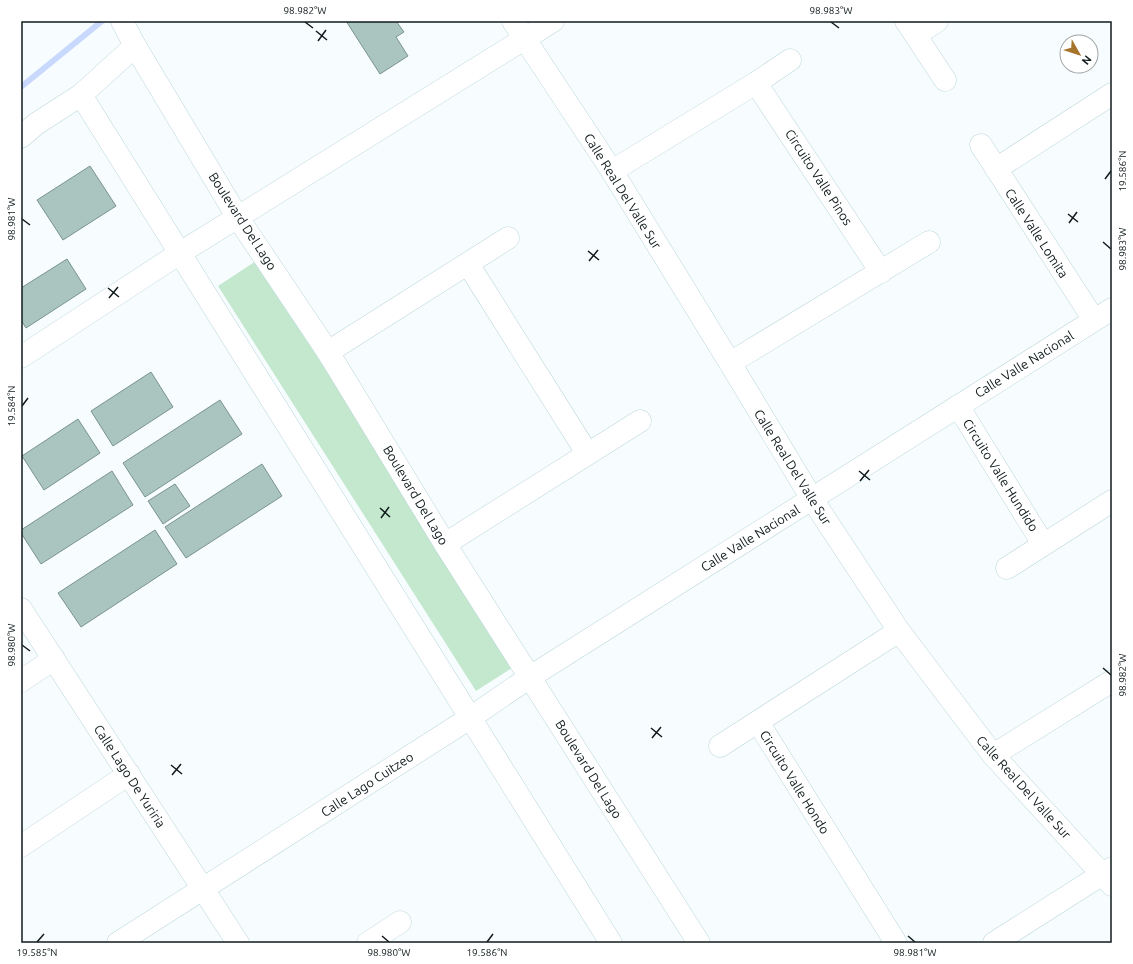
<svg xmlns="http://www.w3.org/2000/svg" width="1133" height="964" viewBox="0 0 1133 964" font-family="Ubuntu,sans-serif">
  <rect width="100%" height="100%" fill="#f7fdfe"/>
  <polygon fill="#c3e8ce" points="256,261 515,666 476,691 218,286"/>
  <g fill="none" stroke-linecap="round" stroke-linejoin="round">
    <polyline stroke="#c9d9fe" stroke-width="6" points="21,87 102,21"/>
  </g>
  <g fill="#aac4bf" stroke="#7a938e">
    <polygon points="346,21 396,21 404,32 396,37 408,56 380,74"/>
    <polygon points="90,166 116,206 63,240 37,200"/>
    <polygon points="67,259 86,289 26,328 21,320 21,288"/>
    <polygon points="151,372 173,407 113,446 91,411"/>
    <polygon points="220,400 242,434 145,497 123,463"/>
    <polygon points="78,419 100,453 44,490 22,456"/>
    <polygon points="262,464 282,496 186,558 165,527"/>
    <polygon points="112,471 133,505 41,564 21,533 21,530"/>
    <polygon points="175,484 190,506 163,524 148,501"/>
    <polygon points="155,530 177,564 81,627 58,593"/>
  </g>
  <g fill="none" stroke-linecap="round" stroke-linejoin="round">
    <defs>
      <g id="minor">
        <polyline points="513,21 612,171 730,363 812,499 899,631 993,755 1112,885"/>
        <polyline points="906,21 945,80"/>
        <polyline points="916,35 937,21"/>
        <polyline points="756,83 881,272"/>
        <polyline points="21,137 36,124 81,95"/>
        <polyline points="981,145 1094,320"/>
        <polyline points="996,169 1112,94"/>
        <polyline points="612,171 756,83 790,60"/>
        <polyline points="468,264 587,453"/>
        <polyline points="328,352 508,238"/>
        <polyline points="21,357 180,253 553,21"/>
        <polyline points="730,363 929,242"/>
        <polyline points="958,406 1043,544"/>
        <polyline points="445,544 640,421"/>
        <polyline points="1007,568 1112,501"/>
        <polyline points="21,609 238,943"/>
        <polyline points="21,681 54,659"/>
        <polyline points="758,722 896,943"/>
        <polyline points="720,746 899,631"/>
        <polyline points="993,755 1112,681"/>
        <polyline points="21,846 129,774"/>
        <polyline points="118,943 470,718 530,677 1112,309"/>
        <polyline points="368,943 400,922"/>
        <polyline points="994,943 1112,868"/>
      </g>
      <g id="tertiary">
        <polyline points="122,21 135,46 238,218 328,352 445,544 699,943"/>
        <polyline points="135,46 81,95 611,943"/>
      </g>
    </defs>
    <use href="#minor" stroke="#bcd7dc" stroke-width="23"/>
    <use href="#tertiary" stroke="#bcd7dc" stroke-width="23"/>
    <use href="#minor" stroke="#fff" stroke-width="22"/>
    <use href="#tertiary" stroke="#fff" stroke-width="22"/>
  </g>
  <path fill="none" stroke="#101a1c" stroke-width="1.5" d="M305 22 313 28M831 22 839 28M316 31 327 40M318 41 326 30M1105 179 1111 171M1068 214 1078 222M22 219 30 225M1069 223 1077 212M1103 242 1111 249M588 251 599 260M589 261 598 250M108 288 119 297M109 298 118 287M22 406 28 398M859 471 870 480M860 481 869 470M380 508 390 517M381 518 389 507M22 645 30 651M1103 668 1111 675M651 728 662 737M652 738 661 727M171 765 182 774M172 775 181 764M382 936 389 942M908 936 915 942M37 942 44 934M487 942 493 934"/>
  <g text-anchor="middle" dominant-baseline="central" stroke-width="4" stroke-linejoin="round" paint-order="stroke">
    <g font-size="13" fill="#101a1c" stroke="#fff">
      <text transform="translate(819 177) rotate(57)">Circuito Valle Pinos</text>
      <text transform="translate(623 191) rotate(58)">Calle Real Del Valle Sur</text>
      <text transform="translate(243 221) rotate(57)">Boulevard Del Lago</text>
      <text transform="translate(1037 233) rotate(57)">Calle Valle Lomita</text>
      <text transform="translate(1024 364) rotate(-32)">Calle Valle Nacional</text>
      <text transform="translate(793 467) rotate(58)">Calle Real Del Valle Sur</text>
      <text transform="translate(1001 475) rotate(58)">Circuito Valle Hundido</text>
      <text transform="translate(416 495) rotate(59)">Boulevard Del Lago</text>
      <text transform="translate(750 538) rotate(-32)">Calle Valle Nacional</text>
      <text transform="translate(589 769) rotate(58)">Boulevard Del Lago</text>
      <text transform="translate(130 776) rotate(57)">Calle Lago De Yuriria</text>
      <text transform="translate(795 782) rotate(58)">Circuito Valle Hondo</text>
      <text transform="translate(367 784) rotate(-33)">Calle Lago Cuitzeo</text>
      <text transform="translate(1024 787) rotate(48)">Calle Real Del Valle Sur</text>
    </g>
  </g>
  <rect width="1133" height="964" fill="none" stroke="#ffffff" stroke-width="44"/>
  <g transform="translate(1079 54) rotate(129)"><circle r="19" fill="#ffffff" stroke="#9fa3a4"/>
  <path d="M0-3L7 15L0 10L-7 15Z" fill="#a6732a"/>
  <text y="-6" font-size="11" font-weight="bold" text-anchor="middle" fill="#101a1c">N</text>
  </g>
  <rect x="22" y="22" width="1089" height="920" fill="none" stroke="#101a1c" stroke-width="1.5"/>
  <g font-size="10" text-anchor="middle" fill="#101a1c">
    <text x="305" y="14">98.982°W</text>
    <text x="831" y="14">98.983°W</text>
    <text transform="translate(1122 171) rotate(-90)" y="4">19.586°N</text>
    <text transform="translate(11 219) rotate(-90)" y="4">98.981°W</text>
    <text transform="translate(1122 249) rotate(-90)" y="4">98.983°W</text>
    <text transform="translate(11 406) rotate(-90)" y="4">19.584°N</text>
    <text transform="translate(11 645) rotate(-90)" y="4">98.980°W</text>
    <text transform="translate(1122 675) rotate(-90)" y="4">98.982°W</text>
    <text x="37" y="956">19.585°N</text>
    <text x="389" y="956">98.980°W</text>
    <text x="487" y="956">19.586°N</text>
    <text x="915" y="956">98.981°W</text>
  </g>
</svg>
